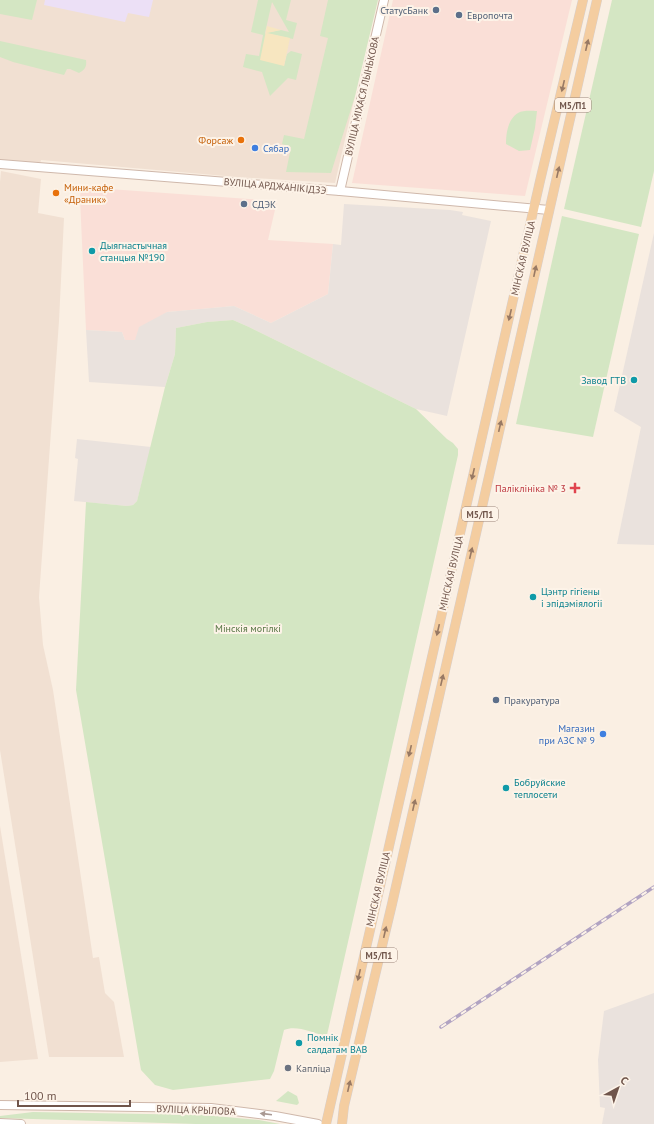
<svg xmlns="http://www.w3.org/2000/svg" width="654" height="1124" viewBox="0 0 654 1124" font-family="'PT Sans',sans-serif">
  <rect width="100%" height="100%" fill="#faefe3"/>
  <g fill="#f1e0d2">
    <polygon points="0,0 377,0 335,183 237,177 41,160 39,168 0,164"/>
    <polygon points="1,171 41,179 38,213 64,218 59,321 39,597 43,645 53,690 93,958 99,957 105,993 114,1002 124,1057 49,1057 0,750 0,182"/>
    <polygon points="0,826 38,1059 0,1062"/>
  </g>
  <g fill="#fadfd7">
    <polygon points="393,0 572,0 525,196 352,183"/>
    <polygon points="81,187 277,201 268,240 333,244 328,294 271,323 234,306 167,312 135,340 125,340 122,332 86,330 80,198"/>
  </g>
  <g fill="#eae2dd">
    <polygon points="344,204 450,210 463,212 462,215 491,221 447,416 416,409 249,327 233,320 207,322 176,328 175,354 165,387 89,382 86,330 122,332 125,340 135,340 139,327 167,312 234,306 271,323 328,294 333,244 341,245"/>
    <polygon points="654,233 654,545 617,544 641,427 614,411"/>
    <polygon points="77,439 151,447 137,501 133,505 127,506 74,501 78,459 75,458"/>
    <polygon points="654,993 654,1124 602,1124 605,1108 600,1107 598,1060 604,1011"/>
  </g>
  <polygon fill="#ece0f6" points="45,0 153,0 149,17 128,13 125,22 44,5"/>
  <g fill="#d4e6c3" fill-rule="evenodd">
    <polygon points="0,0 37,0 32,20 0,14"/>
    <path d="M258 0H291L286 20 297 23 293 39 265 33 284 66 287 54 291 51 302 54 296 80 288 78 270 96 262 72 243 67 246 54 259 56 263 35 251 32ZM272 2 289 32 281 30 265 33Z"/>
    <polygon points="328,0 378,0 355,96 331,173 286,172 291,147 282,144 284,135 304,139 328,38 320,36"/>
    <polygon points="612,0 654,0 654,171 641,227 564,209"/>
    <path d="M0 41 86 60C87 66 85 70 79 73L70 69H67L64 75 13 62 0 57Z"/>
    <path d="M537 111 535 128 530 150 519 151 506 144C506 133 508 119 518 113 523 110 532 111 537 111Z"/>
    <polygon points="562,216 639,234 593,437 516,424"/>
    <path d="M233 320 249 327 416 409 447 439 453 443 458 449V455L327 1035 324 1036C312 1032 296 1025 284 1030L274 1071 270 1079 173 1090 155 1085 141 1070 76 690 86 502 127 506 133 505 137 501 165 387 175 354 176 328 207 322Z"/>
    <polygon points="288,1091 297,1096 299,1103 297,1105 276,1101"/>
    <polygon points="33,1112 204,1115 259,1120 280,1124 196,1124 0,1118 0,1116"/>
  </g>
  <polygon fill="#f7e6c0" points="267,26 281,30 267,33 290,38 284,66 260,60"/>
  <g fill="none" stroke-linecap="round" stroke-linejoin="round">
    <defs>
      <g id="secondary">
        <polyline points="0,164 340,191 549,210"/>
        <polyline points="340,191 384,0"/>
        <polyline points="0,1105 211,1108 275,1116 318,1124"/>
        <polyline points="0,1123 21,1124"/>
      </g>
      <g id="primary">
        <polyline points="326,1124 540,181 583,0"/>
        <polyline points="342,1124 344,1106 392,904 597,0"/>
      </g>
    </defs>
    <use href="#secondary" stroke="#cfb8ab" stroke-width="10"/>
    <use href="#primary" stroke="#d7cfcd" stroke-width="10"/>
    <use href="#secondary" stroke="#fff" stroke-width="8"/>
    <use href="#primary" stroke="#f4cda0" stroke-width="9"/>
    <defs>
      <polyline id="rail" points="441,1027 654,887"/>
    </defs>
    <use href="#rail" stroke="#b1a3c2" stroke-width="3.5"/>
    <use href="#rail" stroke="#fdf3e8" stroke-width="2" stroke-dasharray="6" stroke-linecap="butt"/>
  </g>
  <defs><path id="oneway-solid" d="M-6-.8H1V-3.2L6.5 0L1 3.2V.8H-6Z"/></defs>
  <g fill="#987964">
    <use href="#oneway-solid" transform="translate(587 45) rotate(-77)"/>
    <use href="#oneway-solid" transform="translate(563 86) rotate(103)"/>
    <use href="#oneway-solid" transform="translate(558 172) rotate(-77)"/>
    <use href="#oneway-solid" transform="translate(535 271) rotate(-78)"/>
    <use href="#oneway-solid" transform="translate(510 315) rotate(103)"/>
    <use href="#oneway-solid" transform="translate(500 426) rotate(-77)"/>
    <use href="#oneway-solid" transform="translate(473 474) rotate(103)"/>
    <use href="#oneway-solid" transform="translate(471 553) rotate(-77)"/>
    <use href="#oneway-solid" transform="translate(438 630) rotate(103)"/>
    <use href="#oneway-solid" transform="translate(442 680) rotate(-77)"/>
    <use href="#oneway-solid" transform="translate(410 751) rotate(103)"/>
    <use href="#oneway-solid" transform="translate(414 805) rotate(-77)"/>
    <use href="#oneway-solid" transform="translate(385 932) rotate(-77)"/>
    <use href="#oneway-solid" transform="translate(359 975) rotate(103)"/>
    <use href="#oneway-solid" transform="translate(349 1086) rotate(-77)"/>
  </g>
  <use fill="#a99993" href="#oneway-solid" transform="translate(266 1114) rotate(-173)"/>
  <g fill="#5c6f8a" stroke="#fdf3e8" stroke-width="1.5">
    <circle cx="436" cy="10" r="4"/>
    <circle cx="459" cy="15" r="4"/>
    <circle cx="244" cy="204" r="4"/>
    <circle cx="496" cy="700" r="4"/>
  </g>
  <g fill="#e8710a" stroke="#fdf3e8" stroke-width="1.5">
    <circle cx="241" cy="140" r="4"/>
    <circle cx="56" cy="193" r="4"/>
  </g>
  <g fill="#3f7fe0" stroke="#fdf3e8" stroke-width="1.5">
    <circle cx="255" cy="148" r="4"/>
    <circle cx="603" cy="734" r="4"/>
  </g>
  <g fill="#0f9aa8" stroke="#fdf3e8" stroke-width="1.5">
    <circle cx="92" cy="251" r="4"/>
    <circle cx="634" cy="380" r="4"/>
    <circle cx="533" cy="597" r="4"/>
    <circle cx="506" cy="788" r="4"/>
    <circle cx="299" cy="1043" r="4"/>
  </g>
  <path fill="#e0444e" stroke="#fdf3e8" stroke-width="1.5" d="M573 482h4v4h4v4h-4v4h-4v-4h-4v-4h4z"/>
  <circle fill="#6b7280" stroke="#fdf3e8" stroke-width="1.5" cx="288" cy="1068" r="4"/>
  <g text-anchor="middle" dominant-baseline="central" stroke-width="4" stroke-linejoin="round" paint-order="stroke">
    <g fill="#fdf3e8" stroke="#9a847a" stroke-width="1">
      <rect x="555" y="98" width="36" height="14" rx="3"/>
      <rect x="462" y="507" width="36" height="14" rx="3"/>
      <rect x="361" y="948" width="36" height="14" rx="3"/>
    </g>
    <g font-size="9" font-weight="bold" fill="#70554b">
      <text x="573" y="105">М5/П1</text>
      <text x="480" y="514">М5/П1</text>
      <text x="379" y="955">М5/П1</text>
    </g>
    <g font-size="10" fill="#4e5e75" stroke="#fdf3e8" text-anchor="start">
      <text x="428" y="10" text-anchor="end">СтатусБанк</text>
      <text x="467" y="15">Европочта</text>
      <text x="252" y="204">СДЭК</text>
      <text x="504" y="700">Пракуратура</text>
    </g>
    <g font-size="10" fill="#70554b" stroke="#fdf3e8">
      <text transform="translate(362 96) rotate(-77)">ВУЛІЦА МІХАСЯ ЛЫНЬКОВА</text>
      <text transform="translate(275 186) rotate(5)">ВУЛІЦА АРДЖАНІКІДЗЭ</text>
      <text transform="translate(523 258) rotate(-77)">МІНСКАЯ ВУЛІЦА</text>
      <text transform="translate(451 573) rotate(-77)">МІНСКАЯ ВУЛІЦА</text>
      <text transform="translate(378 889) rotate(-77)">МІНСКАЯ ВУЛІЦА</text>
      <text transform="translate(196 1110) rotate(2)">ВУЛІЦА КРЫЛОВА</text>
    </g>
    <g font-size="10" fill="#c56008" stroke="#fdf3e8" text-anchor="end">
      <text x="233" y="140">Форсаж</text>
      <text x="64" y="187" text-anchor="start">Мини-кафе<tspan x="64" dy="12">«Драник»</tspan></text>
    </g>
    <g font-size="10" fill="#366cbe" stroke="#fdf3e8" text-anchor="start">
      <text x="263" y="148">Сябар</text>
      <text x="595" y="728" text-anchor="end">Магазин<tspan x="595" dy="12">при АЗС № 9</tspan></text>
    </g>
    <g font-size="10" fill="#0d838f" stroke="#fdf3e8" text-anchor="start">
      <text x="100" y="245">Дыягнастычная<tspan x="100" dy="12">станцыя №190</tspan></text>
      <text x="626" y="380" text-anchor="end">Завод ГТВ</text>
      <text x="541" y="591">Цэнтр гігіены<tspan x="541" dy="12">і эпідэміялогіі</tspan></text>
      <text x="514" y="782">Бобруйские<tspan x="514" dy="12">теплосети</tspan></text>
      <text x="307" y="1037">Помнік<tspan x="307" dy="12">салдатам ВАВ</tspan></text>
    </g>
    <g font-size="10" fill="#be3a42" stroke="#fdf3e8" text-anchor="end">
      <text x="566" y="488">Паліклініка № 3</text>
    </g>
    <g font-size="10" fill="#577544" stroke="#fdf3e8">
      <text x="248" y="628">Мінскія могілкі</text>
    </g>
    <g font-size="10" fill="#5b616d" stroke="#fdf3e8" text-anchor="start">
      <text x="296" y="1068">Капліца</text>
    </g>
  </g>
  <g transform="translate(618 1088) rotate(40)" stroke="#fdf3e8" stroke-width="3" paint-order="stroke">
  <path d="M0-3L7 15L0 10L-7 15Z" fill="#70554b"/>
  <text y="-6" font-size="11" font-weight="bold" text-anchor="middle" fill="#70554b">С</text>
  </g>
  <path d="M18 1100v6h112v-6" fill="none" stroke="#70554b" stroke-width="2"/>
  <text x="24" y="1100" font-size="12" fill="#70554b" stroke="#fdf3e8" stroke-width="3" paint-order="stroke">100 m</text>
</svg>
